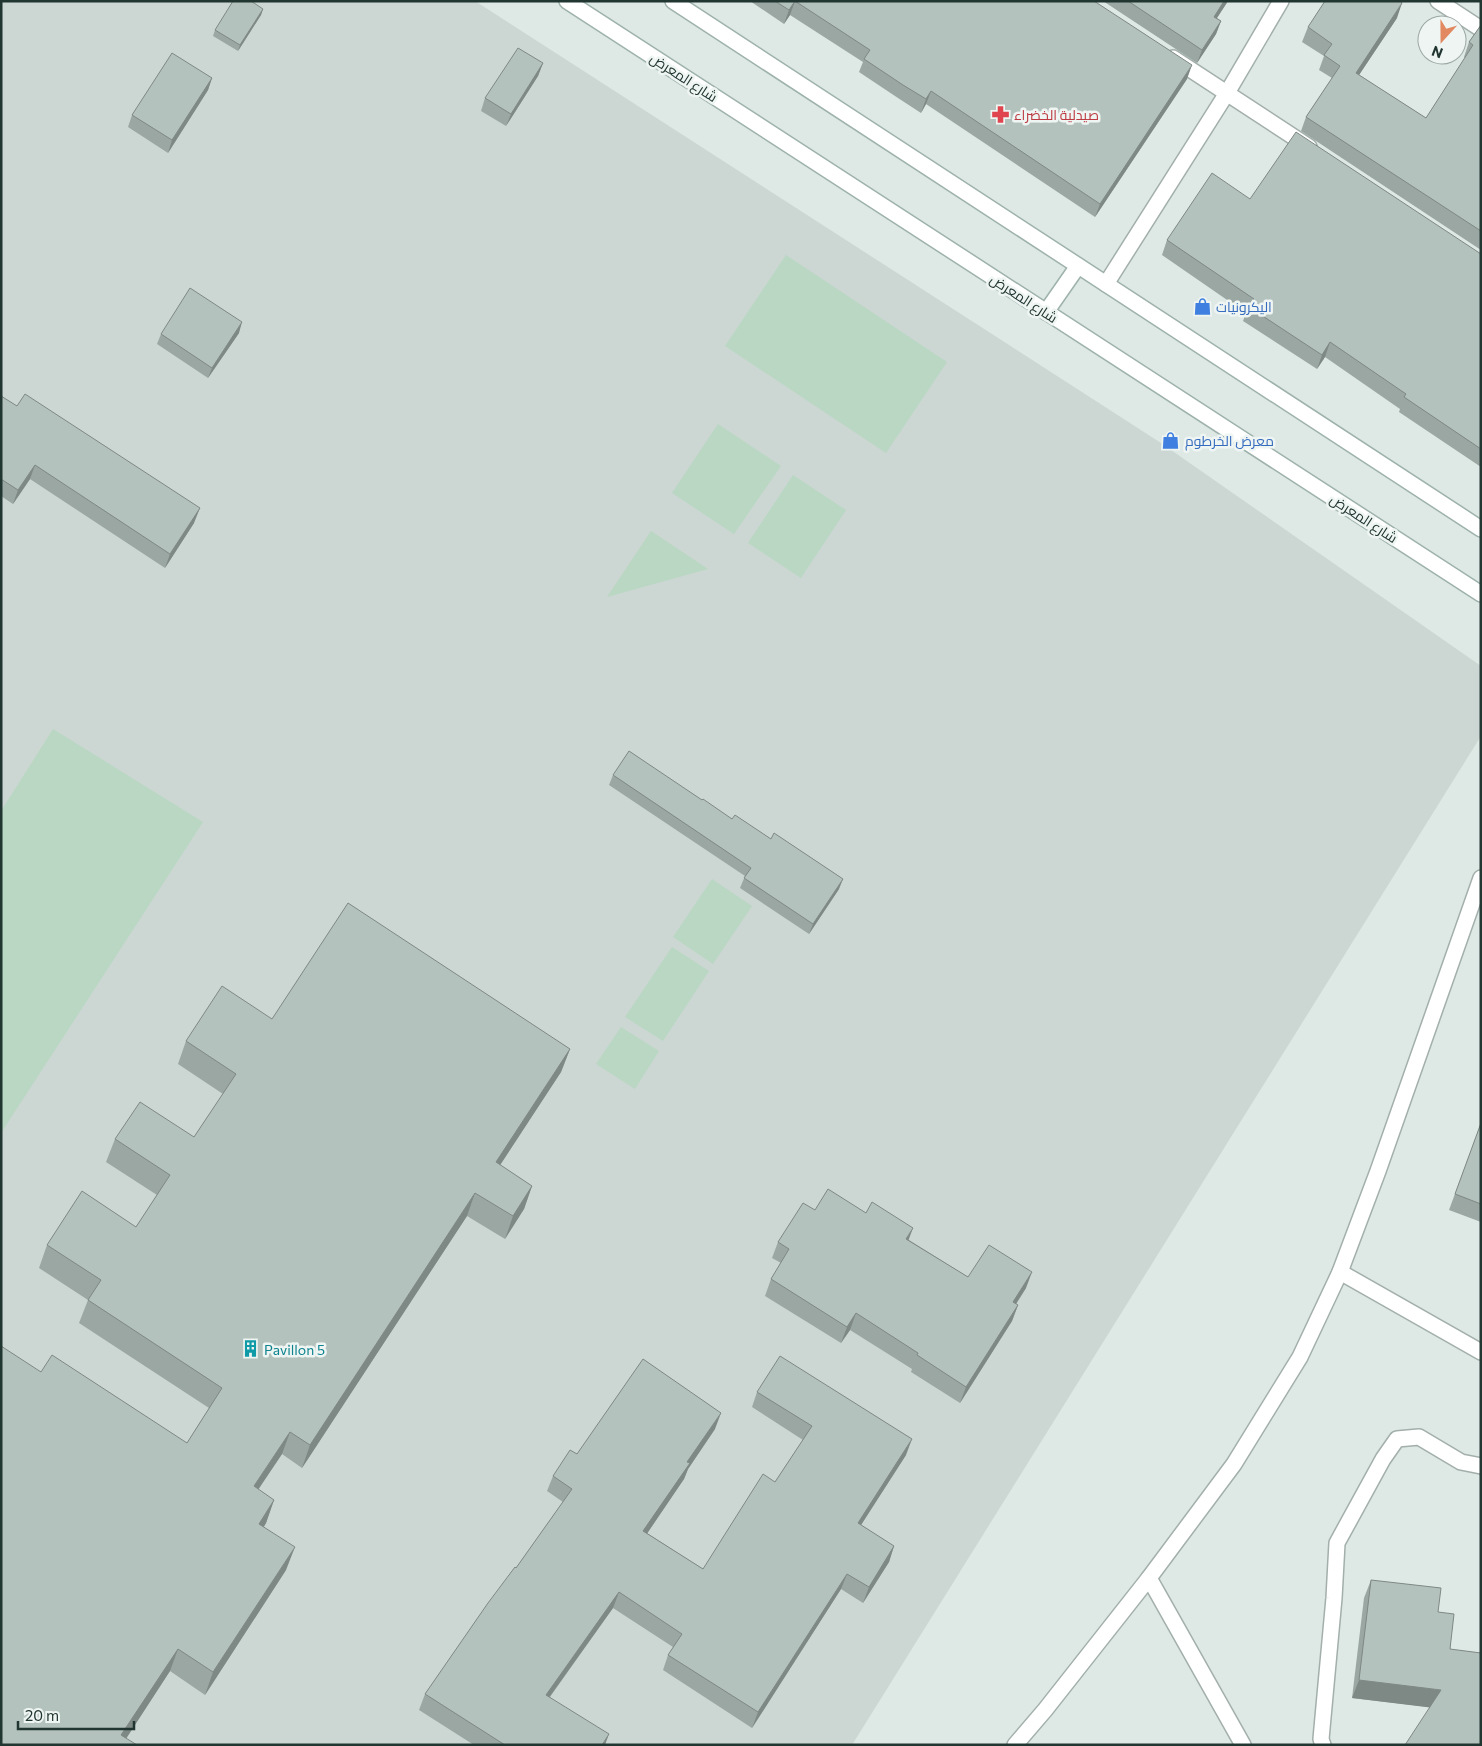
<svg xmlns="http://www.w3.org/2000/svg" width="1482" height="1746" viewBox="0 0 1482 1746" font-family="Commissioner,Cairo,sans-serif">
  <rect width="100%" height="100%" fill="#dee8e4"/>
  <polygon fill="#ccd7d3" points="1,1 475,1 1161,443 1481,666 1481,736 852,1745 1,1745"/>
  <g fill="#b9d7c3">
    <polygon points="786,255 947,362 886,453 725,346"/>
    <polygon points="718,424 781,466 734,534 672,493"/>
    <polygon points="793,475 846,510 801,578 748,543"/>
    <polygon points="651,531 708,569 607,597"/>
    <polygon points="53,729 203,822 1,1133 1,811"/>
    <polygon points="712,879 752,906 713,964 673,937"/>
    <polygon points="672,947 709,971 663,1041 625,1017"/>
    <polygon points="621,1027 659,1051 635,1089 596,1064"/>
  </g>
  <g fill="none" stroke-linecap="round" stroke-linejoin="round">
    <defs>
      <g id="minor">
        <polyline points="1438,1 1481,29"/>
        <polyline points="1173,58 1309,147"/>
        <polyline points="1106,284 1227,93 1281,1"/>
        <polyline points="1340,1272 1481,1352"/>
        <polyline points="1149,1578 1243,1745"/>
        <polyline points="1015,1745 1045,1710 1149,1578 1234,1464 1300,1357 1340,1272 1378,1171 1481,878"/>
        <polyline points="1323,1745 1321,1739 1334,1598 1337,1543 1383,1459 1397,1439 1419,1437 1461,1462 1481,1466"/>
      </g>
      <g id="secondary">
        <polyline points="567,1 1481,594"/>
        <polyline points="673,1 1481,529"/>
        <polyline points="1046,312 1078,266"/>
      </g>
    </defs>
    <use href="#minor" stroke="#a2afab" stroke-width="18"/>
    <use href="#secondary" stroke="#9eb2ac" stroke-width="18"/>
    <use href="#minor" stroke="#fff" stroke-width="15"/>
    <use href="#secondary" stroke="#fff" stroke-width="15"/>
  </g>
  <g fill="#9ba7a3">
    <polygon points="750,1 1094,1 1187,79 1095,217 926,104 921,113 898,98 859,72 863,62 790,15 784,24"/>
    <polygon points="1103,1 1228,1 1217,18 1221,21 1216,34 1197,63"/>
    <polygon points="263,9 261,15 238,51 213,36 215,30"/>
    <polygon points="1397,18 1359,75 1426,118 1465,58 1464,57 1469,42 1481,25 1481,250 1301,131 1306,117 1332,78 1319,70 1324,56 1302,42 1308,27"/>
    <polygon points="543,63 538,76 506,126 481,111 485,98"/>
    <polygon points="212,78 208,90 168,153 128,127 132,115"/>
    <polygon points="1250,199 1481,254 1481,467 1399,412 1400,409 1325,357 1317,369 1243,321 1246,313 1162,255 1167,240"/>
    <polygon points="239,333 208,378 157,344 161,334"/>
    <polygon points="1,396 194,523 165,568 30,479 13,504 1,496"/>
    <polygon points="613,775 702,800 839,889 809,934 740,888 745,876 609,785"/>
    <polygon points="272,1019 570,1049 561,1072 500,1165 532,1186 524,1209 505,1239 467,1216 302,1468 282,1454 258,1490 274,1500 266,1523 264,1527 286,1570 205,1695 170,1671 126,1738 1,1745 41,1372 187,1443 209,1408 79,1323 88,1300 39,1268 47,1245 136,1227 157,1195 106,1162 115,1139 194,1137 223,1094 178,1064 186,1041"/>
    <polygon points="1481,1123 1481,1222 1449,1210"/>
    <polygon points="815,1210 866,1213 968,1277 1026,1288 1016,1304 1018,1305 1012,1321 960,1403 911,1372 912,1369 850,1330 841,1343 765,1296 771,1279 781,1263 772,1258 778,1242"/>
    <polygon points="757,1392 906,1455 861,1525 894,1546 889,1562 863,1603 841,1589 752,1728 663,1670 668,1655 673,1647 613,1608 550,1697 602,1745 474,1745 419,1710 425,1694 516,1568 563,1502 547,1491 553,1476 577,1454 715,1429 688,1469 684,1479 647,1533 703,1569 775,1482 803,1440 752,1407"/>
    <polygon points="1371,1580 1438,1612 1429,1707 1352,1698 1364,1598"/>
  </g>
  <g fill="#7e8884">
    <polygon points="795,1 790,15 784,24 789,10"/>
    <polygon points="1224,1 1228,1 1209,30 1214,17"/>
    <polygon points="1402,3 1397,18 1351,87 1356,73"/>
    <polygon points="263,9 261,15 238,51 240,45"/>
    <polygon points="1221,21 1216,34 1197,63 1202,50"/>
    <polygon points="543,63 538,76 506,126 511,114"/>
    <polygon points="1192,65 1187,79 1095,217 1100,204"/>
    <polygon points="212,78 208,90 168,153 172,140"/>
    <polygon points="931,91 926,104 921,113 926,99"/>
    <polygon points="242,322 239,333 208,378 212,368"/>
    <polygon points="1330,342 1325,357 1317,369 1322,355"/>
    <polygon points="35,465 30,479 13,504 18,490"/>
    <polygon points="200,508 194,523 165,568 170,554"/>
    <polygon points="843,879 839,889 809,934 813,924"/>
    <polygon points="570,1049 561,1072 487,1185 496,1162"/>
    <polygon points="532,1186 524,1209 505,1239 513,1216"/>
    <polygon points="475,1193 467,1216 302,1468 310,1445"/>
    <polygon points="913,1228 907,1244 906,1239"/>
    <polygon points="1032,1272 1026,1288 1007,1318 1013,1302"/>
    <polygon points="1018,1305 1012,1321 960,1403 966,1387"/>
    <polygon points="856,1313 850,1330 841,1343 847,1327"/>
    <polygon points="721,1413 715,1429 688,1469 684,1479 638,1547 643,1531 687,1462"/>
    <polygon points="290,1432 282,1454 245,1509 254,1486"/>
    <polygon points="912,1439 906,1455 852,1539 858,1523"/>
    <polygon points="274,1500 266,1523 250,1547 259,1524"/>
    <polygon points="894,1546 889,1562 863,1603 869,1587"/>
    <polygon points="295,1547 286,1570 205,1695 213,1672"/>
    <polygon points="847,1574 841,1589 752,1728 758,1712"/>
    <polygon points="619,1592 613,1608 540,1710 546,1695"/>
    <polygon points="178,1649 170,1671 122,1745 121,1735"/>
    <polygon points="1359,1680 1441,1690 1434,1708 1352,1698"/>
    <polygon points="609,1734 605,1745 602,1745"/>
  </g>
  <g fill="#b4c2bd" stroke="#7e8884">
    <polygon points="233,1 251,1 263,9 240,45 215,30"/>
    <polygon points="775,1 1094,1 1192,65 1100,204 931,91 926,99 903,85 864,59 870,50 795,1 789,10"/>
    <polygon points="1128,1 1224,1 1214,17 1221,21 1202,50"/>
    <polygon points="1325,1 1400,1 1402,3 1356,73 1426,118 1473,45 1469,42 1481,25 1481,231 1306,117 1340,66 1324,55 1332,44 1308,27"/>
    <polygon points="518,48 543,63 511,114 485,98"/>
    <polygon points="172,53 212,78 172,140 132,115"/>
    <polygon points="1296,132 1481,254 1481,449 1404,397 1406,394 1330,342 1322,355 1249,307 1254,299 1167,240 1212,173 1250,199"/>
    <polygon points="190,288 242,322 212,368 161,334"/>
    <polygon points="25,394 200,508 170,554 35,465 18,490 1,479 1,396 17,406"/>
    <polygon points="629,751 702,800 703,799 732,819 735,815 771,839 774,833 843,879 813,924 744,878 751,868 613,775"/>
    <polygon points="348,903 570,1049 496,1162 532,1186 513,1216 475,1193 310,1445 290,1432 254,1486 274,1500 259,1524 295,1547 213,1672 178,1649 121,1735 137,1745 1,1745 1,1346 41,1372 52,1355 187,1443 222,1388 88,1300 101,1280 47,1245 82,1191 136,1227 170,1175 115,1139 140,1102 194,1137 236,1074 186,1041 222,986 272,1019"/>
    <polygon points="1481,1123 1481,1204 1455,1194"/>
    <polygon points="828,1189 866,1213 872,1202 913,1228 906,1239 968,1277 989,1245 1032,1272 1013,1302 1018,1305 966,1387 917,1355 918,1353 856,1313 847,1327 771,1279 789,1249 778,1242 803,1203 815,1210"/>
    <polygon points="780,1356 912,1439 858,1523 894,1546 869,1587 847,1574 758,1712 668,1655 682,1634 619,1592 546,1695 609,1734 602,1745 505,1745 425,1694 488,1603 515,1567 516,1568 572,1489 553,1476 570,1450 577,1454 643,1359 721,1413 687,1462 690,1463 643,1531 703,1569 763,1474 775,1482 812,1426 757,1392"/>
    <polygon points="1371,1580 1441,1588 1438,1612 1454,1614 1450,1649 1481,1653 1481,1745 1405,1745 1441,1690 1359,1680"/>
  </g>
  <defs>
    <symbol id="pharmacy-bare" viewBox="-9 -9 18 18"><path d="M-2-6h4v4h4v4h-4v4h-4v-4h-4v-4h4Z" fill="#e0444e" stroke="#eef5f2" stroke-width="2.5" paint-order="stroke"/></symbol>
    <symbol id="shop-bare" viewBox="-9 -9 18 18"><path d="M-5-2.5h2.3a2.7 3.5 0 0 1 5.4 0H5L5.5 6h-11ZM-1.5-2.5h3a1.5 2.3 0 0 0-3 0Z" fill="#3f7fe0" stroke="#eef5f2" stroke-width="2.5" paint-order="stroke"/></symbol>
    <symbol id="building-bare" viewBox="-9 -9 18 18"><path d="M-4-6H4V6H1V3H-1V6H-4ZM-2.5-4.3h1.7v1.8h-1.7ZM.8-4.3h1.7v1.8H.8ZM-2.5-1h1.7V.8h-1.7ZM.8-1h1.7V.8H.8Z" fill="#0f9aa8" stroke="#eef5f2" stroke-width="2.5" paint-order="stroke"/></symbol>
  </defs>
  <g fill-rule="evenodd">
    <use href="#pharmacy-bare" x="988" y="102" width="25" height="25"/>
    <use href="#shop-bare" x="1190" y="294" width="25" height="25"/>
    <use href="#shop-bare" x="1158" y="428" width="25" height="25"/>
    <use href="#building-bare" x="238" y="1336" width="25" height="25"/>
  </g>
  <g text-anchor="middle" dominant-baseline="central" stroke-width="5" stroke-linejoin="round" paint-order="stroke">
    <g font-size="14" fill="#213531" stroke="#eef5f2">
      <text transform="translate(684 77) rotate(33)">شارع المعرض</text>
      <text transform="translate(1024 298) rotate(33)">شارع المعرض</text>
      <text transform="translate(1364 518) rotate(33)">شارع المعرض</text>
    </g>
    <g font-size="14" fill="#be3a42" stroke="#eef5f2" text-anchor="start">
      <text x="1014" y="114">صيدلية الخضراء</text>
    </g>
    <g font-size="14" fill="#366cbe" stroke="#eef5f2" text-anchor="start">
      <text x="1216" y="306">اليكرونيات</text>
      <text x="1185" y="440">معرض الخرطوم</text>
    </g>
    <g font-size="14" fill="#0d838f" stroke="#eef5f2" text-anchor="start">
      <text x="264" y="1349">Pavillon 5</text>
    </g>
  </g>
  <rect width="1482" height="1746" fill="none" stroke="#213531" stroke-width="5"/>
  <g transform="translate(1442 40) rotate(201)"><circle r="24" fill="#eef5f2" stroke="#9ca8a5"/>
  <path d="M0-4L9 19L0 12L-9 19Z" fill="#e28961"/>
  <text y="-8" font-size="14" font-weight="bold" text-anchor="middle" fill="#213531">N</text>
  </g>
  <path d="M18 1721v8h116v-8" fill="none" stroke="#213531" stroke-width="2.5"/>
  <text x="25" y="1721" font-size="15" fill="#213531" stroke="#eef5f2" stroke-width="4" paint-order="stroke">20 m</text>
</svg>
